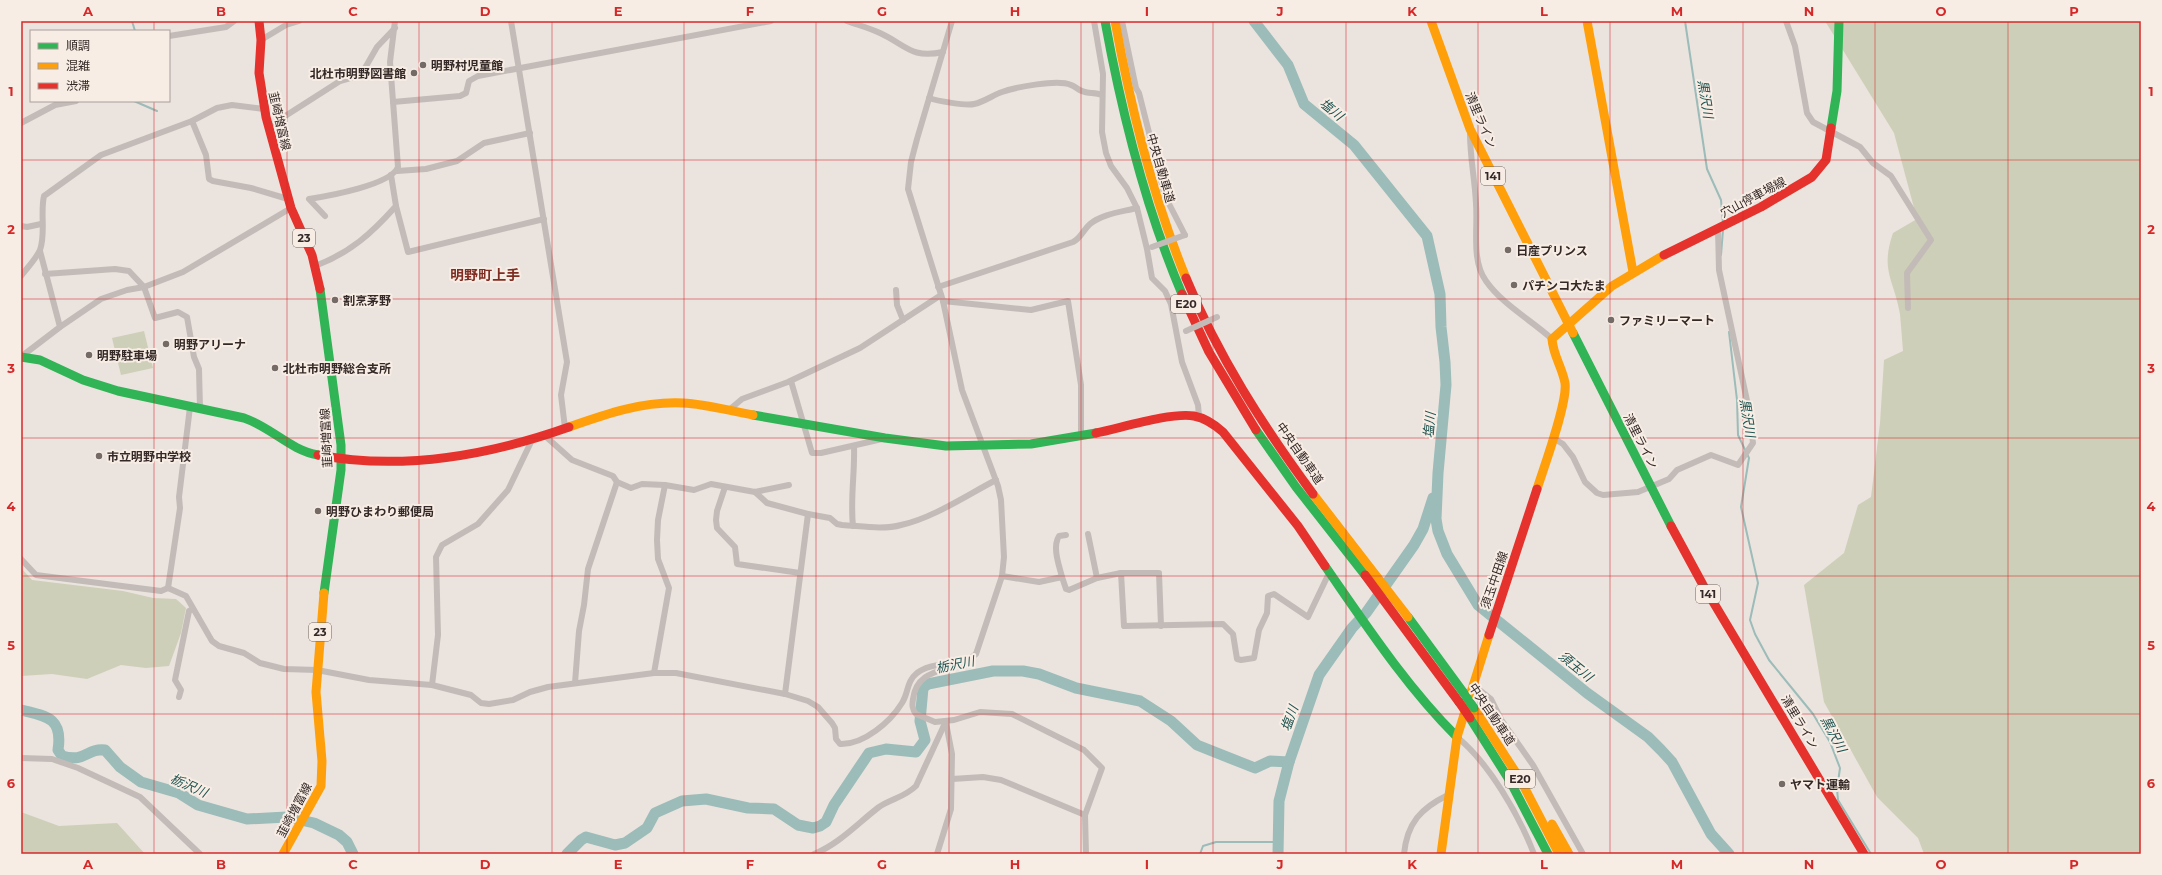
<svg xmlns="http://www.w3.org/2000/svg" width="2162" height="875" viewBox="0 0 2162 875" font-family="Montserrat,'Noto Sans JP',sans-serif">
  <rect width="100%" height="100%" fill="#ebe3de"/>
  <g fill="#cecfb8">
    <path d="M1825 21H2141V854H1924L1918 838 1877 797 1824 702 1804 585 1844 553 1858 505 1871 497 1880 423 1884 360 1903 351C1902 338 1901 326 1900 314 1894 279 1880 271 1893 233L1917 219 1894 133Z"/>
    <polygon points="144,331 153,368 121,375 112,338"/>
    <polygon points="21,568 32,580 123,591 153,598 176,599 186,608 181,633 169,666 146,668 121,665 87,679 52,674 21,676"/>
    <polygon points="21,812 59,826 117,823 145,854 21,854"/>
  </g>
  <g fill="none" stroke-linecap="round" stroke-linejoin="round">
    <g stroke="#9bbcb8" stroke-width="2">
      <polyline points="132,21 135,31"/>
      <polyline points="1685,21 1707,169 1721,200 1723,223"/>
      <polyline points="134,101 157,111"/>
      <polyline points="1721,255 1723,230"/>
      <polyline points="1729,332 1737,400 1738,435 1749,458 1741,507 1758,583 1750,620 1755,634 1769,660 1813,714 1830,742 1840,768 1837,789 1838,800 1871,854"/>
      <polyline points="1200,854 1203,846 1216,842 1278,842"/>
    </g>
    <g stroke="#9bbcb8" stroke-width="11">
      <polyline points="1254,21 1288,65 1304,104 1354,145 1427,236 1440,294 1441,327 1445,362 1446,385 1438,473 1436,519 1438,531 1447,554 1478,605 1587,693 1648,737 1661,750 1672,762 1711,834 1729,854"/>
      <path d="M21 710C47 716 63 718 58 750L62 756C86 763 86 748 105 750L120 767 141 782 179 793 198 805 247 819 287 817 314 823 339 835 347 842 353 854"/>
      <polyline points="567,854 581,840 586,837 615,845 625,843 647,828 655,813 682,801 706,799 748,808 774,809 798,825 813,828 820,826 826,822 834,805 869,753 886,749 916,752 925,740 920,721 923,688 928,684 993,671 1023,671 1039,674 1076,688 1140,701 1171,721 1197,745 1255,768 1270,761 1289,762"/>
      <polyline points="1278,854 1279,801 1289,762 1319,675 1352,628 1366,613 1414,545 1423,529 1433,498"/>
    </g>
    <g stroke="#c3bbb7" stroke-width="6">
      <polyline points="511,21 567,362 561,395 565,428"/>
      <path d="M847 21C858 25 869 28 880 33 906 45 911 59 943 52"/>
      <path d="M952 21 917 139 911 162 908 189 943 301 962 390 998 486 1001 500 1004 557 1002 576 976 654C955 673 917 665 913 699 912 705 912 709 916 714L935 722 954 720 980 712 1012 714 1084 750 1102 768 1085 815 1086 854"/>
      <polyline points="1094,21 1103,74 1102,132 1106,153 1111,166 1127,188 1137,208 1147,249 1152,278 1165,291 1171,304 1182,362 1198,405 1199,416"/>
      <polyline points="1122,21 1136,88 1139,93 1165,196 1185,235"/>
      <polyline points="1786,21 1795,46 1807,113 1813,122 1860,147 1873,163 1891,176 1931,240 1907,273 1908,308"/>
      <polyline points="169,36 226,27 234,21"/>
      <polyline points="261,40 286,25 299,21"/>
      <path d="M929 98C937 101 966 106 974 104 984 102 993 95 1002 92 1016 87 1058 79 1071 85 1075 86 1078 90 1082 91 1088 94 1095 92 1102 95"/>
      <polyline points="393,102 460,96 466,93 469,81 478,76 771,21"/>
      <polyline points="192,121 206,155 209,179 213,181 251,188 288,199"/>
      <polyline points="21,123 55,105 76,101"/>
      <polyline points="268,127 340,81 361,75 377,47 395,28"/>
      <path d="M1470 134C1470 158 1475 180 1476 204 1478 228 1471 261 1486 281 1502 304 1531 320 1552 339"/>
      <polyline points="397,171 426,169 457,161 484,143 530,133"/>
      <polyline points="396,206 408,252 544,219"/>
      <path d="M325 216 309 199C328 196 391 185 398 167L390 62 395 21"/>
      <polyline points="21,226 27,227 41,224"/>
      <polyline points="40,251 60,327"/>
      <path d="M315 266C350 253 372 233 396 206L391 175"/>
      <polyline points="45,274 115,269 129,271 144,287 155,318 178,312 187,317 194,357 199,369 200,409"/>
      <path d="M21 276C27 268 36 259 40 250 46 233 40 213 44 196L101 155 192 121 217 108 232 105 264 109"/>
      <path d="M938 287 1073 242C1081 238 1083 230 1090 224 1102 214 1121 212 1137 208"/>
      <polyline points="896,290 897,305 903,320"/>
      <polyline points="943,301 1031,310 1068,301 1081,385 1081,437"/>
      <polyline points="22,356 60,327 101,299 127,290 144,287 183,272 291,208"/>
      <polyline points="791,381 812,453 821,453 882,439"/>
      <polyline points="729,410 742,399 788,382 860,348 941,295"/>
      <polyline points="544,435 572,460 613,476 617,482 631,488 642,484 665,485 694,490 711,484 755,492 789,485"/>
      <polyline points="1553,438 1563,444 1573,457 1585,482 1597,493 1603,495 1638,492 1669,479 1677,470 1711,455 1738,465 1753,443 1749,410 1719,270 1718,229"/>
      <polyline points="725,487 717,511 716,520 717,528 735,547 737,564 800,573"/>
      <path d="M755 492 767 503 808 514 830 518 837 524 842 525C861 526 883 530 901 525 933 518 967 495 996 480"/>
      <path d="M853 526C850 499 855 473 854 446"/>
      <polyline points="1088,534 1097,578"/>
      <path d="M21 559 36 575 161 591 168 588 186 596 212 641 219 646 244 653 260 663 284 669 317 670 369 680 432 685 471 695 481 703 489 704 513 700 530 692 548 687 654 673H676L785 694 808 701 818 707 832 723 835 728 836 739 840 744C864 745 891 721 902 703 909 692 906 682 917 673 929 664 945 664 959 664"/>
      <polyline points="1121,573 1124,626 1223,624 1233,634 1237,659 1241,660 1254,658 1259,630 1267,613 1268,596 1274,594 1308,617 1330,571"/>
      <polyline points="1002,576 1039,582 1062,577 1066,589 1069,590 1097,578 1121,573 1159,573 1161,626"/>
      <path d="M1062 577C1059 565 1052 547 1059 536L1066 535"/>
      <polyline points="168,588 180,508 179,497 190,407"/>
      <polyline points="654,673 669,588 658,559 657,540 658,520 665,485"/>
      <polyline points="575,683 579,631 584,605 588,569 617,482"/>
      <polyline points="1472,684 1491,699 1502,721 1533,765 1583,854"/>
      <polyline points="432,685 438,635 436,557 442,545 478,524 508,490 532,440"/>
      <polyline points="785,694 808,514"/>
      <polyline points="179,697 181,690 175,680 189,611 193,609"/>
      <path d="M1457 737C1489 763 1519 815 1534 854"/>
      <polyline points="21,758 52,759 78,768 140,797 200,854"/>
      <polyline points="952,779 983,777 1001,780 1085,815"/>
      <path d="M814 854C839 844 858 823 879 807 891 799 905 797 916 786L946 721"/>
      <polyline points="937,854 951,809 952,754 946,723"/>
      <path d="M1404 854C1407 823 1421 808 1448 795"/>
    </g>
    <g stroke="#30b455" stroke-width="9">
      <path d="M1105 21C1122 114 1145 207 1182 294"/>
      <polyline points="1831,128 1837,91 1839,21"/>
      <polyline points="320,289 341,445 341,470 324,593"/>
      <polyline points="1573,333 1671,526"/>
      <path d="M21 357 40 360 83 380 118 391 244 418C271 427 290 450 318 455"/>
      <polyline points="753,415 885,438 946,446 1031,444 1096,433"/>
      <polyline points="1256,430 1296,487 1365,575"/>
      <path d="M1325 566C1366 625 1406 686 1457 737"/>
      <polyline points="1408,617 1463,692"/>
      <polyline points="1470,718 1510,781 1548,854"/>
    </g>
    <g stroke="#ff9f0a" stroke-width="9">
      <path d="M1115 21C1131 109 1152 195 1186 278"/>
      <polyline points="1431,21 1470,129 1573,333"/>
      <polyline points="1587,21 1633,272"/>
      <path d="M569 427C606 414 643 401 683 403 706 404 730 411 753 415"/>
      <path d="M1537 489C1544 467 1568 402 1565 383 1562 367 1553 355 1552 339L1612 286 1664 255"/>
      <polyline points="1313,494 1408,617"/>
      <polyline points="1474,708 1520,779 1559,854"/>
      <polyline points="1552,824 1569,854"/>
      <polyline points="283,854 321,786 322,761 316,692 324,593"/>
      <polyline points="1441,854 1457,737 1489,635"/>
    </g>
    <g stroke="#e5322d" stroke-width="9">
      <polyline points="259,21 261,40 259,73 266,117 291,208 312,255 320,289"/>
      <polyline points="1664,255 1761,207 1812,177 1826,160 1831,128"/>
      <path d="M1186 278C1218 356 1263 426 1313 494"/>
      <polyline points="1182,294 1209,352 1256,430"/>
      <path d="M1096 433C1121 428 1171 412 1194 416 1205 418 1214 424 1223 432L1298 526 1325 566"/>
      <path d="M318 455C403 471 490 455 569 427"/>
      <polyline points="1671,526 1703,585 1864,854"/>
      <polyline points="1365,575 1459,702"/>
      <polyline points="1489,635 1537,489"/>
    </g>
    <g stroke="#c3bbb7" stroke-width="6">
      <polyline points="1152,247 1185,235"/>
      <polyline points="1186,331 1217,317"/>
    </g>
    <polyline stroke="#30b455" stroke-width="9" points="1463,692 1474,708"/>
    <polyline stroke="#e5322d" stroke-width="9" points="1459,702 1470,718"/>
  </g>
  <path fill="none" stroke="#d62828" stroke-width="1" stroke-opacity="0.55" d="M154 21V31M287 21V854M419 21V854M552 21V854M684 21V854M816 21V854M949 21V854M1081 21V854M1213 21V854M1346 21V854M1478 21V854M1610 21V854M1743 21V854M1875 21V854M2008 21V854M154 101V854M21 160H2141M21 299H2141M21 438H2141M21 576H2141M21 714H2141"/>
  <g fill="#746a66" stroke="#f8ede5" stroke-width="1.5">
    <circle cx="423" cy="65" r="4"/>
    <circle cx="414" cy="73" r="4"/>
    <circle cx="1508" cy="250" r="4"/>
    <circle cx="1514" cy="285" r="4"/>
    <circle cx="335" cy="300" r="4"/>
    <circle cx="1611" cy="320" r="4"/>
    <circle cx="166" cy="344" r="4"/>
    <circle cx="89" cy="355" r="4"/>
    <circle cx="275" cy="368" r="4"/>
    <circle cx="99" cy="456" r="4"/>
    <circle cx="318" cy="511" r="4"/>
    <circle cx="1782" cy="784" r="4"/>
  </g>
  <g text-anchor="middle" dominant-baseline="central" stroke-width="4" stroke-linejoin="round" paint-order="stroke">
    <g fill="#f8ede5" stroke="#6f645f" stroke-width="1">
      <rect x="1481" y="167" width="24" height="18" rx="3"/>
      <rect x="293" y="229" width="22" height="18" rx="3"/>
      <rect x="1171" y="295" width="30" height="18" rx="3"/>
      <rect x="1696" y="585" width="24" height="18" rx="3"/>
      <rect x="309" y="623" width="22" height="18" rx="3"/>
      <rect x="1505" y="770" width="30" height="18" rx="3"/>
    </g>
    <g font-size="11" font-weight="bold" fill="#342926">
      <text x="1493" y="176">141</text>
      <text x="304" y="238">23</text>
      <text x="1186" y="304">E20</text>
      <text x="1708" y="594">141</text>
      <text x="320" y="632">23</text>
      <text x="1520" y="779">E20</text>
    </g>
    <g font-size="12" font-weight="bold" fill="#342926" stroke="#f8ede5" text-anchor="start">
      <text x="431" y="65">明野村児童館</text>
      <text x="406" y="73" text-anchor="end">北杜市明野図書館</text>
      <text x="1516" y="250">日産プリンス</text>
      <text x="1522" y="285">パチンコ大たま</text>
      <text x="343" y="300">割烹茅野</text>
      <text x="1619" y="320">ファミリーマート</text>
      <text x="174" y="344">明野アリーナ</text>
      <text x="97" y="355">明野駐車場</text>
      <text x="283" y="368">北杜市明野総合支所</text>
      <text x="107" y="456">市立明野中学校</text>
      <text x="326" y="511">明野ひまわり郵便局</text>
      <text x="1790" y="784">ヤマト運輸</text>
    </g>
    <g font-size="12" fill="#342926" stroke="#f8ede5">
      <text transform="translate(1481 120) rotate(67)">清里ライン</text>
      <text transform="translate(280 121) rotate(77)">韮崎増富線</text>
      <text transform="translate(1161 168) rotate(74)">中央自動車道</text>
      <text transform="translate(1753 197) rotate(-28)">穴山停車場線</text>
      <text transform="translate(326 438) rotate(-93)">韮崎増富線</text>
      <text transform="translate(1641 441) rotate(63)">清里ライン</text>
      <text transform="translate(1300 453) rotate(55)">中央自動車道</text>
      <text transform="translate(1494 580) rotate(-71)">須玉中田線</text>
      <text transform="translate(1492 714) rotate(56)">中央自動車道</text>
      <text transform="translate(1800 722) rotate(59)">清里ライン</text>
      <text transform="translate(294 810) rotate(-62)">韮崎増富線</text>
    </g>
    <g font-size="13" font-style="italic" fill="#1d5350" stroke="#f8ede5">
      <text transform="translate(1706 99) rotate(81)">黒沢川</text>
      <text transform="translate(1332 109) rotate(39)">塩川</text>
      <text transform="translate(1748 418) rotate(81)">黒沢川</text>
      <text transform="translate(1429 425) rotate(-85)">塩川</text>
      <text transform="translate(955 664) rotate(-11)">栃沢川</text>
      <text transform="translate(1576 666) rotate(39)">須玉川</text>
      <text transform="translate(1289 718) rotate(-70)">塩川</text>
      <text transform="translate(1834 734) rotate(62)">黒沢川</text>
      <text transform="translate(189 785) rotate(24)">栃沢川</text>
    </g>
    <g font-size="14" font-weight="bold" fill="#7f2d22" stroke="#f8ede5">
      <text x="485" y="275">明野町上手</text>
    </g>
  </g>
  <rect width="2162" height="875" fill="none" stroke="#f8ede5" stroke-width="44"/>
  <rect x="30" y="30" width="140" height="72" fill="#f8ede5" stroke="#aa9f99"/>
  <rect x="38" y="43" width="20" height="6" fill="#30b455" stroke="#aa9f99"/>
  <text x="66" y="50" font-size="12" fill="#342926">順調</text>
  <rect x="38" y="63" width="20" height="6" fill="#ff9f0a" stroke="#aa9f99"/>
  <text x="66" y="70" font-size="12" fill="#342926">混雑</text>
  <rect x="38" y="83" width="20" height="6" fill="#e5322d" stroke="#aa9f99"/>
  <text x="66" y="90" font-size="12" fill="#342926">渋滞</text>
  <rect x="22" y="22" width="2118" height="831" fill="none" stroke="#d62828" stroke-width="1.5"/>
  <g font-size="13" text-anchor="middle" font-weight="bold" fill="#d62828">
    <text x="88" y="16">A</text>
    <text x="221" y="16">B</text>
    <text x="353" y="16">C</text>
    <text x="485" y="16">D</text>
    <text x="618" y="16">E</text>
    <text x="750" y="16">F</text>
    <text x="882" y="16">G</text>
    <text x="1015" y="16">H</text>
    <text x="1147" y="16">I</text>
    <text x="1280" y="16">J</text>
    <text x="1412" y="16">K</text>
    <text x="1544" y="16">L</text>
    <text x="1677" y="16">M</text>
    <text x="1809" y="16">N</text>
    <text x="1941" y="16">O</text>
    <text x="2074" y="16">P</text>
    <text x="11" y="96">1</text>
    <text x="2151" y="96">1</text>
    <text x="11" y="234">2</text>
    <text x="2151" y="234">2</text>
    <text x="11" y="373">3</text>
    <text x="2151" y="373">3</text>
    <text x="11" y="511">4</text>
    <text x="2151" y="511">4</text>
    <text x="11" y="650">5</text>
    <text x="2151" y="650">5</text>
    <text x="11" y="788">6</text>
    <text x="2151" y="788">6</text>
    <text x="88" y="869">A</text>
    <text x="221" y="869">B</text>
    <text x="353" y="869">C</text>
    <text x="485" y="869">D</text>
    <text x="618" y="869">E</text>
    <text x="750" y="869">F</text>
    <text x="882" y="869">G</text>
    <text x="1015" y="869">H</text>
    <text x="1147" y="869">I</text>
    <text x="1280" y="869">J</text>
    <text x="1412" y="869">K</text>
    <text x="1544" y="869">L</text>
    <text x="1677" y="869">M</text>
    <text x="1809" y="869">N</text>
    <text x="1941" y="869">O</text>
    <text x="2074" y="869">P</text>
  </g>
</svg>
